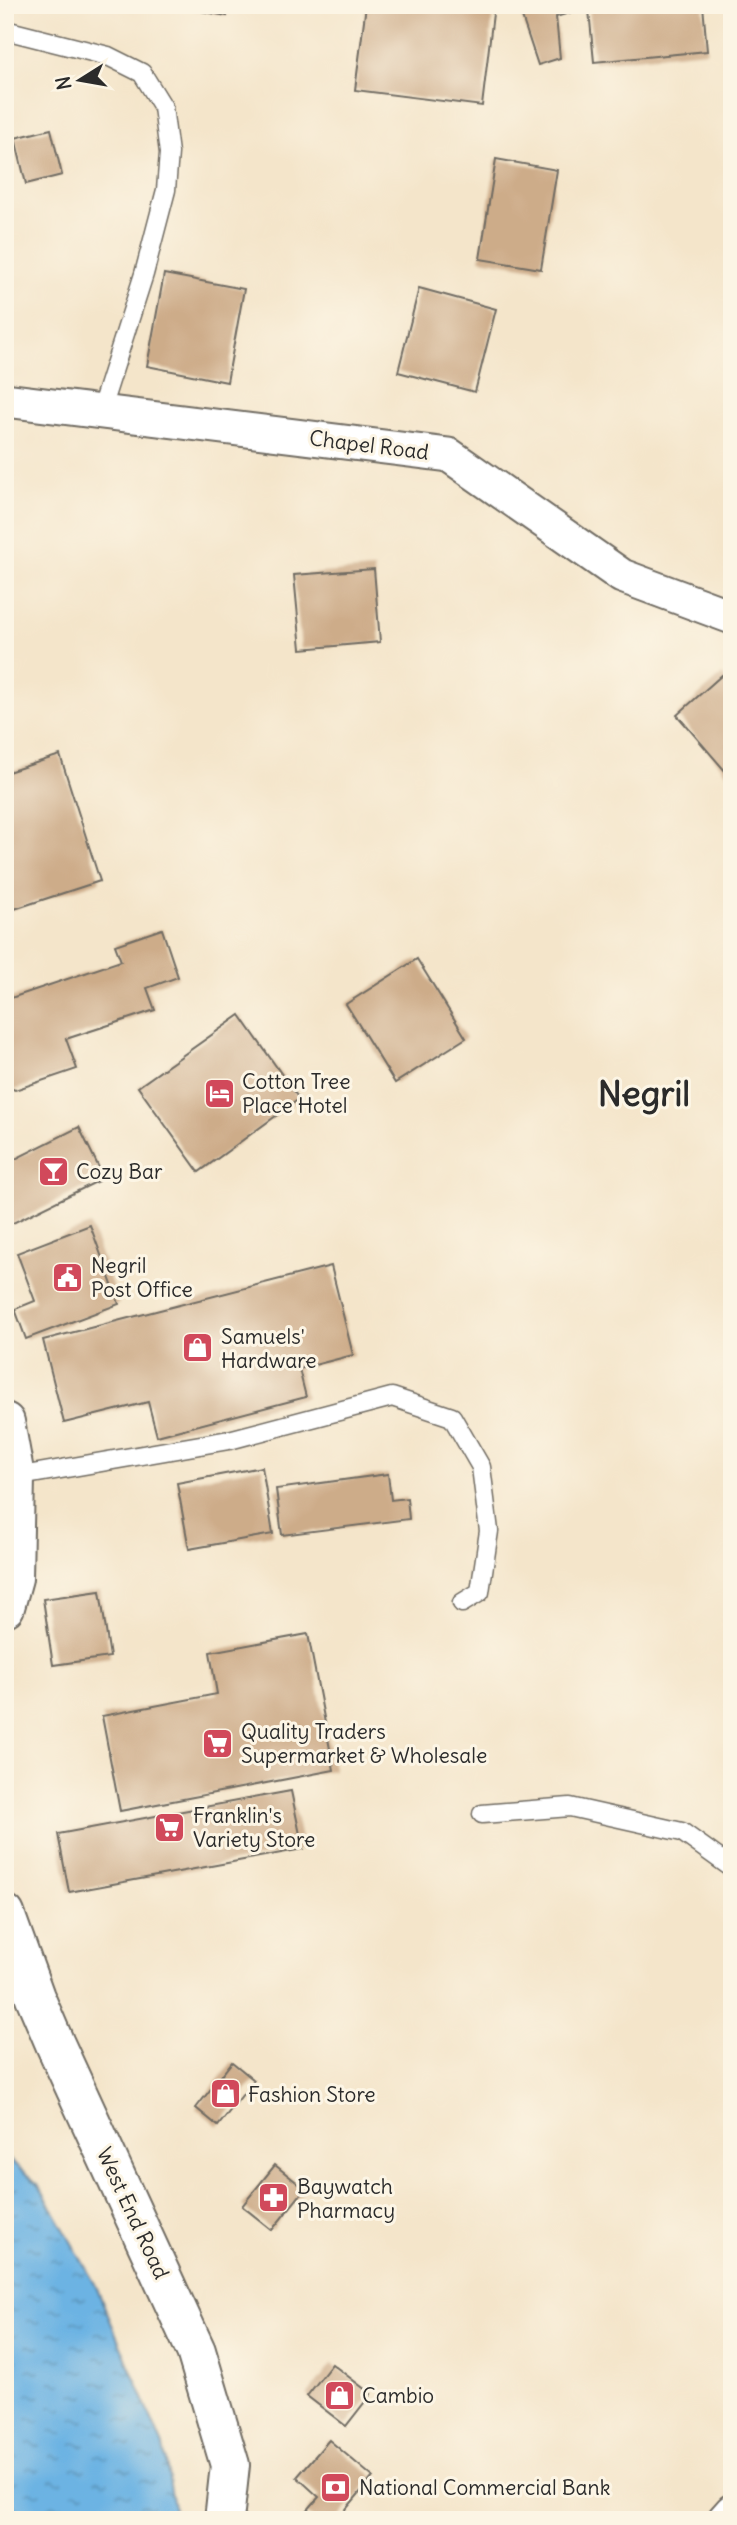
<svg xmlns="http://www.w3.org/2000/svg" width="737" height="2525" viewBox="0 0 737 2525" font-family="Delius,sans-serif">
  <defs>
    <pattern id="water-ripples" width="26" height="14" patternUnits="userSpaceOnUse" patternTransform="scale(1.75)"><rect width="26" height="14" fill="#6cb3e3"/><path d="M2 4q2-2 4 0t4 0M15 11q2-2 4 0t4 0" fill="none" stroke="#5992b8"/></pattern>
  </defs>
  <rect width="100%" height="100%" fill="#fcf5e5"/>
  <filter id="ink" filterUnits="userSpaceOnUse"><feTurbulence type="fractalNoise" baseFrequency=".0143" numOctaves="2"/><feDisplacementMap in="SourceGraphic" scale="14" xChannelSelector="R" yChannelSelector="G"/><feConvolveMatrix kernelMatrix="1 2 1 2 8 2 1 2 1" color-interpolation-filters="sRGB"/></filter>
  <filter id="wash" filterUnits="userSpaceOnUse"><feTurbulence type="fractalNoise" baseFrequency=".00686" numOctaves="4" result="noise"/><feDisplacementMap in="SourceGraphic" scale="28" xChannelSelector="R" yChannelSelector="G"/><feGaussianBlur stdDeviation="1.57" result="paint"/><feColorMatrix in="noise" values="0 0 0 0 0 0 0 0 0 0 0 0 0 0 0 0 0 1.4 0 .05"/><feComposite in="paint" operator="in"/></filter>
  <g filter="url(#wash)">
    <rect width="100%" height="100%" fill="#f4e5ca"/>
    <polygon fill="url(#water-ripples)" stroke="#4c6f87" stroke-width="2" points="5,2156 39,2185 95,2284 163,2446 174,2507 171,2520 5,2520"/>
    <g id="blocks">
      <g fill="#cdac89">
        <polygon points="170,5 228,5 227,16"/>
        <polygon points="366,5 494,5 482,106 355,90"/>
        <polygon points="518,5 592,5 592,6 556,17 560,58 538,65"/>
        <polygon points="638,5 703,5 707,51 594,62 589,10"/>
        <polygon points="51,129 62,175 26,184 15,138"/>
        <polygon points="496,159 557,170 541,269 480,259"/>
        <polygon points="164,274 244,289 227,382 147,366"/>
        <polygon points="419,288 496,309 475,392 398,372"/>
        <polygon points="374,569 380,642 301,649 294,575"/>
        <polygon points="722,675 732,686 732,779 677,715"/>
        <polygon points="60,755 100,881 5,912 5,773"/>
        <polygon points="162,929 178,977 147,988 155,1010 66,1039 77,1069 15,1090 5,1086 5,1000 121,961 115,945"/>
        <polygon points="417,959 466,1038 395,1083 346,1004"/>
        <polygon points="240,1015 299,1099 199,1172 138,1087"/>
        <polygon points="79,1127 104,1178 5,1227 5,1164"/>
        <polygon points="90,1225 119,1304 26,1339 15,1309 35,1301 17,1253"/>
        <polygon points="331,1266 353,1355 299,1369 306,1397 157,1436 148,1402 64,1423 43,1340"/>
        <polygon points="262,1467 273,1534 189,1549 177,1483"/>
        <polygon points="388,1474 391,1500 407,1498 409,1519 282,1535 276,1489"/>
        <polygon points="100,1591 110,1657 53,1665 43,1599"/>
        <polygon points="308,1634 334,1770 120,1811 102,1716 217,1694 210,1652"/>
        <polygon points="291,1791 303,1849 69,1892 58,1834"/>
        <polygon points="232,2062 254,2080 218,2126 196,2108"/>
        <polygon points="275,2165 305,2189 272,2230 242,2206"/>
        <polygon points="332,2364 371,2394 346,2426 307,2396"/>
        <polygon points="329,2440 373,2477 337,2520 315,2520 306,2512 319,2497 297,2477"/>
      </g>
    </g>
  </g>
  <g filter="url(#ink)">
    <use href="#blocks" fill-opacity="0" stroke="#716c63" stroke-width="2"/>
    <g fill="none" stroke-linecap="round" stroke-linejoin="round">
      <defs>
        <g id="lane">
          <polyline points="5,30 108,56 142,73 163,107 169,153 166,190 144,274 100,412"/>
          <polyline points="15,1477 229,1440 392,1397 452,1417 481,1467 489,1531 480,1592 462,1603"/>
          <polyline points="482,1814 570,1807 682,1832 732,1868"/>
        </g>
        <g id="street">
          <polyline points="5,400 449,455 622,576 732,617"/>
          <polyline points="724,2520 732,2511"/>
        </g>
        <g id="secondary">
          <polyline points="5,1422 15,1477 13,1578 5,1607"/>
          <polyline points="5,1914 35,1997 55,2044 196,2351 230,2465 224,2520"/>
        </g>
      </defs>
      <use href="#lane" stroke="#716c63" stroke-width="21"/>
      <use href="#street" stroke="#716c63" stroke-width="37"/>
      <use href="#secondary" stroke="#716c63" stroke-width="42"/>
      <use href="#lane" stroke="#fff" stroke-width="18"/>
      <use href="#street" stroke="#fff" stroke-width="33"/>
      <use href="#secondary" stroke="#fff" stroke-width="38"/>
    </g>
  </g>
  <defs>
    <symbol id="hotel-square" viewBox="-11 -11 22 22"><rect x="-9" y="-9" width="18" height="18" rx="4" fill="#d1495b" stroke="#fcf5e5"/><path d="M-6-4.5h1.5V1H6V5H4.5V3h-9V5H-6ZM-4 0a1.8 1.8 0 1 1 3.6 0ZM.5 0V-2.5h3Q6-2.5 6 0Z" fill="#fff"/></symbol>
    <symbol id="bar-square" viewBox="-11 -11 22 22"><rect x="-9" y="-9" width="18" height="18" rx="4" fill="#d1495b" stroke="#fcf5e5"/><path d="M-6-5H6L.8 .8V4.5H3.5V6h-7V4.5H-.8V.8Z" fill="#fff"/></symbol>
    <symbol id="civic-square" viewBox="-11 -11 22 22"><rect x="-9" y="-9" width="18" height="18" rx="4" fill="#d1495b" stroke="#fcf5e5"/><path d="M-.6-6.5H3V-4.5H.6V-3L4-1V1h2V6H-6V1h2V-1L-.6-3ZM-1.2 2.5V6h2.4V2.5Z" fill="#fff"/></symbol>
    <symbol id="shop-square" viewBox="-11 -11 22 22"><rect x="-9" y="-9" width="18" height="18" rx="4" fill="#d1495b" stroke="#fcf5e5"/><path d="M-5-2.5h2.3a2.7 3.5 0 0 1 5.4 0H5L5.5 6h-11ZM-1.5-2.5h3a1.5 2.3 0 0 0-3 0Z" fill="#fff"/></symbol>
    <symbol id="supermarket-square" viewBox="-11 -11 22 22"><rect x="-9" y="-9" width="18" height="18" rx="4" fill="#d1495b" stroke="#fcf5e5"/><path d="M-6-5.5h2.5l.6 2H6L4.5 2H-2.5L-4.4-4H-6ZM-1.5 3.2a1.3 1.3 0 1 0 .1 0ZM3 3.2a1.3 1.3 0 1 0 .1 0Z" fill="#fff"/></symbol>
    <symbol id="pharmacy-square" viewBox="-11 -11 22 22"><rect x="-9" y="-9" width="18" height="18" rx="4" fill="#d1495b" stroke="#fcf5e5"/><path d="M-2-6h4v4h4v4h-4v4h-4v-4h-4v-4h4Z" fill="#fff"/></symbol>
    <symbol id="bank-square" viewBox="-11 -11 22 22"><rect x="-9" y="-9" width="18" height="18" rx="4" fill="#d1495b" stroke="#fcf5e5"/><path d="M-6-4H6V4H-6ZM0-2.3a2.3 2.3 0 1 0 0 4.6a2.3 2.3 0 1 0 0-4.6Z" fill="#fff"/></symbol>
  </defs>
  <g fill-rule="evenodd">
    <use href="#hotel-square" x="202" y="1076" width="35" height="35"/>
    <use href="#bar-square" x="36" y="1154" width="35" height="35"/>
    <use href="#civic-square" x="50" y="1260" width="35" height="35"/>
    <use href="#shop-square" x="180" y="1330" width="35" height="35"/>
    <use href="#supermarket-square" x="200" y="1726" width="35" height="35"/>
    <use href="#supermarket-square" x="152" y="1810" width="35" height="35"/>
    <use href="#shop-square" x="208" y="2076" width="35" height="35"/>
    <use href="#pharmacy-square" x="256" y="2180" width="35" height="35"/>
    <use href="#shop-square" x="322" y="2378" width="35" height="35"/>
    <use href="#bank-square" x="318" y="2470" width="35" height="35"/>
  </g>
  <g text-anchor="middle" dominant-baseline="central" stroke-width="6" stroke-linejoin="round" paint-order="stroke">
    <g font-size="21" fill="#2b2b2b" stroke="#fcf5e5">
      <text transform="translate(369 445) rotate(7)">Chapel Road</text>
      <text transform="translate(133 2213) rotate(65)">West End Road</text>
    </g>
    <g font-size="21" fill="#2b2b2b" stroke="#fcf5e5" text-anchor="start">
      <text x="242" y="1081">Cotton Tree<tspan x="242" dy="24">Place Hotel</tspan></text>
      <text x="76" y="1171">Cozy Bar</text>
      <text x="91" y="1265">Negril<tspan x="91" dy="24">Post Office</tspan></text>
      <text x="221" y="1336">Samuels'<tspan x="221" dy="24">Hardware</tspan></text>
      <text x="241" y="1731">Quality Traders<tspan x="241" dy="24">Supermarket &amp; Wholesale</tspan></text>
      <text x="193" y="1815">Franklin's<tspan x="193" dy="24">Variety Store</tspan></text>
      <text x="248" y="2094">Fashion Store</text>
      <text x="297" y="2186">Baywatch<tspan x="297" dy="24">Pharmacy</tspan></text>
      <text x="362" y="2395">Cambio</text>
      <text x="359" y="2487">National Commercial Bank</text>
    </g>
    <g font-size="35" font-weight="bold" fill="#2b2b2b" stroke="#fcf5e5">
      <text x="644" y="1093">Negril</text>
    </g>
  </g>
  <rect width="737" height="2525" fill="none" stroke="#fcf5e5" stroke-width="28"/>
  <g transform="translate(80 80) rotate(259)" stroke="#fcf5e5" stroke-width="5" paint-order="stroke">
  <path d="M0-5L12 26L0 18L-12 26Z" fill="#2b2b2b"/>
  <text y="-10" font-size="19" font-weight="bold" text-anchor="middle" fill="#2b2b2b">N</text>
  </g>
</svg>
